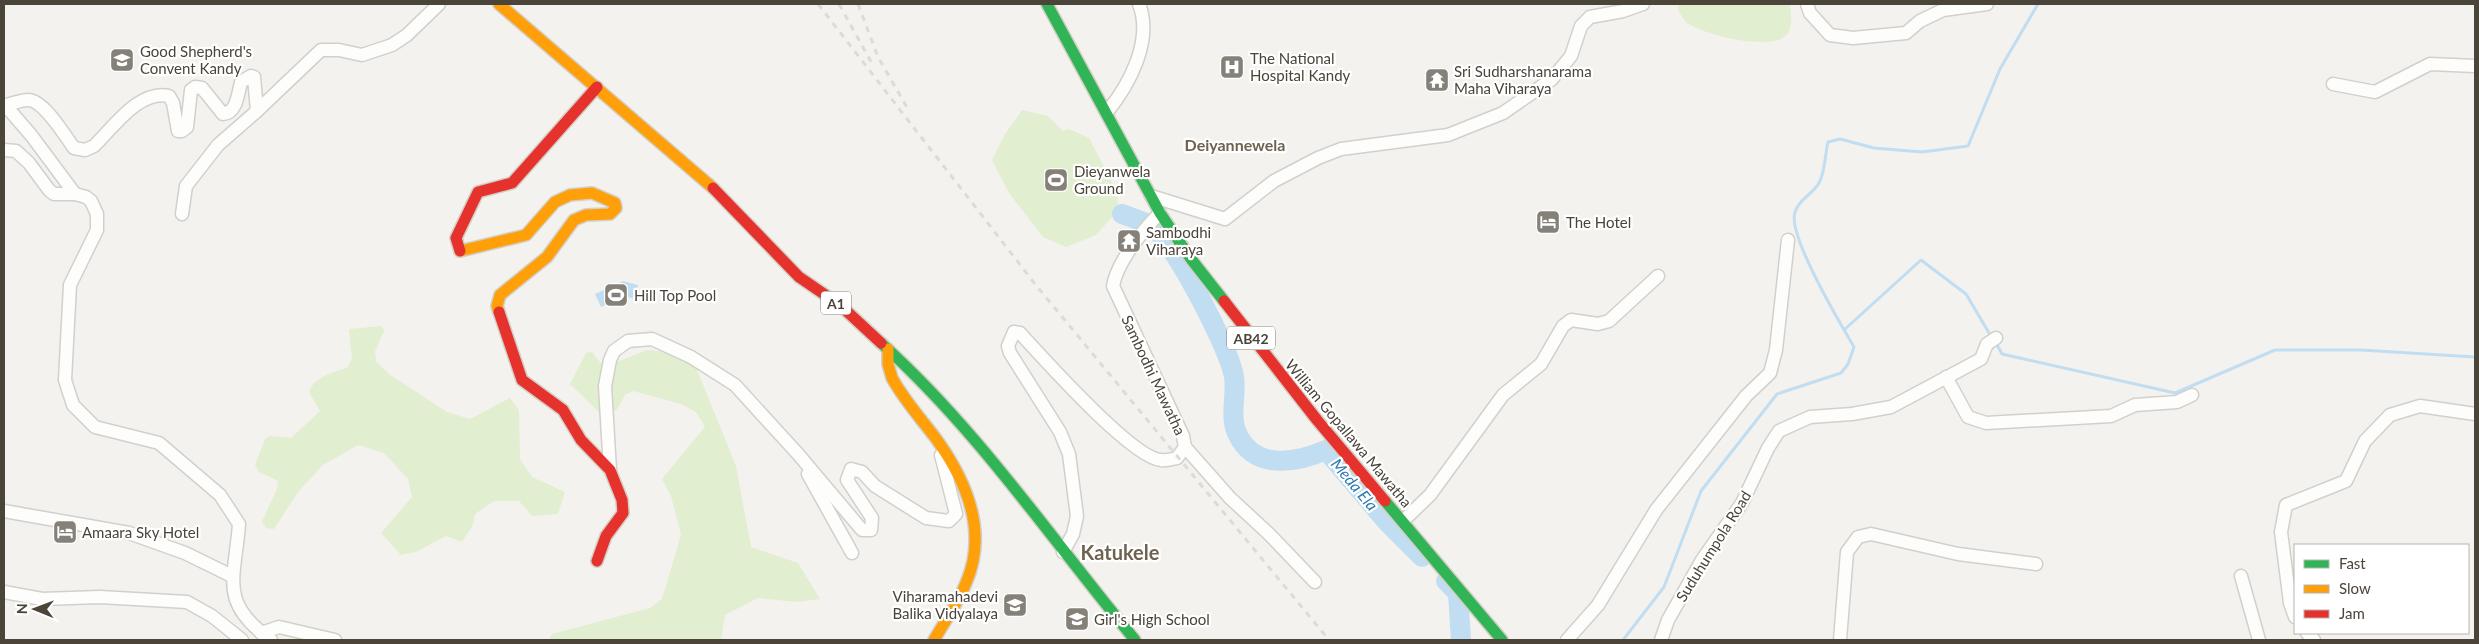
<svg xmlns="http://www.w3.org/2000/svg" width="2479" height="644" viewBox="0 0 2479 644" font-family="Lato,sans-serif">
  <rect width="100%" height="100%" fill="#f4f2ee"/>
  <g fill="#e1eecf">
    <path d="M1679 4H1790C1791 15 1794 29 1784 37 1767 50 1702 35 1686 22 1683 19 1680 13 1678 9Z"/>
    <polygon points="1022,110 1048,116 1063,131 1069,129 1089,138 1117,192 1118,210 1096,235 1066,247 1043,237 1009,193 992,160 1005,134"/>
    <path d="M382 326 384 331 375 351 376 361 389 374 447 412 470 419 510 398 519 410 520 459 532 477 565 492 558 514 532 516 519 501H494L475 514 473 525 462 542 446 536 416 552 401 555 381 533 412 497 408 479 384 453 358 445 323 465 298 492 274 529 266 528 262 521 277 489 278 481 259 472 255 465 265 439 270 436 291 438 320 411 309 392C314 377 334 372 348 367L352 359 349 329Z"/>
    <polygon points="647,350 668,352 695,365 736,466 751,547 798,563 820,599 797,602 758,598 725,615 721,640 549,640 552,634 650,608 662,599 681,535 671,496 662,479 705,427 696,412 681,404 633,391 625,395 618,408 606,419 570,384 586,353 592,352 604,367"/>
  </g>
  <polygon fill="#c0ddf1" points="623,281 638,285 635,299 624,296 601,307 595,294"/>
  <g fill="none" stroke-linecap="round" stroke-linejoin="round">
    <g stroke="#c0ddf1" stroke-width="3">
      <polyline points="1844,330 1921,260 1966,294 1992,338"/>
      <polyline points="1996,343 2002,354 2175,393 2275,350 2361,350 2475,357"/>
      <path d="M1623 640 1664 587 1701 491 1777 394 1841 373 1848 364 1854 347C1840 323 1787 235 1795 212 1799 199 1813 194 1819 183 1825 173 1825 154 1828 142L1840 139 1874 148 1922 152 1968 146 2000 69 2038 4"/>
    </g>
    <g stroke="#c0ddf1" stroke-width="20">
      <path d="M1122 214C1132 218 1148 222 1156 230 1176 247 1230 350 1234 377 1237 395 1229 416 1237 433 1254 471 1296 463 1326 450L1388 523 1422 557"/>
      <polyline points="1446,581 1458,593 1461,640"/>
    </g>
    <defs>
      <g id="street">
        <polyline points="1807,4 1810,13 1830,35 1853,38 1906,33 1920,21 1943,10 1987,4"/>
        <polyline points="2333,84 2375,92 2430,64 2475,66"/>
        <path d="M1107 112C1130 84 1153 40 1139 4"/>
        <path d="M4 150 16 151 29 163 49 190 54 194H75L86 197 91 201 97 214V230L70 285 65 380 73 405 95 427 159 443 220 495 239 524C235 579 218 602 271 640"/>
        <path d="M75 194 31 135 5 105C12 104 21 100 28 100 44 100 65 136 74 148L85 150 94 146C113 128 139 89 169 96L173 103 178 131H182L187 127 191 90 195 87 202 88 223 114C237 113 238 93 241 82L251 76 254 77 257 111 321 50H339L362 55 392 45 407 35 439 4"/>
        <polyline points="1151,196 1225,219 1274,181 1318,158 1341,149 1448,135 1503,113 1552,79 1571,56 1581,26 1590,17 1623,11 1643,4"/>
        <polyline points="182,214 186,186 218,145 257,111"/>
        <polyline points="1946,377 1968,417 1986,423 2111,416 2135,405 2177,402 2192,395"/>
        <polyline points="1185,447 1230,498 1268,533 1315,582"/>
        <polyline points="610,470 605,386 610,360 614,351 628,341 652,339 691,357 735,385 798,454 862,530 871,530 872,518 847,480 851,469 862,472 875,486 926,518 949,521 956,514 941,455"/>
        <polyline points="808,474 852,553"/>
        <polyline points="4,511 129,533 185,553 232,576"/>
        <polyline points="1403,521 1430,495 1503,395 1541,364 1563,326 1571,320 1598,324 1609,321 1658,276"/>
        <path d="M1063 552 1073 534 1077 516 1069 454 1060 432 1010 353 1008 346 1014 332 1020 333C1043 358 1132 458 1161 460 1166 461 1172 459 1177 458L1185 447 1183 436 1113 286C1117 262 1143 230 1160 213"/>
        <polyline points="2241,576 2259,640"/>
        <polyline points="4,592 42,599 100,597 187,602 212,616 242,640"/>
        <polyline points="2295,617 2290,603 2281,532 2286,505 2346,481 2365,441 2390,415 2420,406 2475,414"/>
        <polyline points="261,633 279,627 335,640"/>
        <polyline points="2307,633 2314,640"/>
        <polyline points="1567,640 1598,605 1656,510 1746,396 1770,373 1776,350 1788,240"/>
        <polyline points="1661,640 1668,620 1702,560 1742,503 1768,448 1779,431 1810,417 1852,414 1891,407 1981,359 1987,344 1996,338"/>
        <polyline points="1840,640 1847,552 1858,537 1871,534 1958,554 2036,564"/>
      </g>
      <g id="fast">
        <polyline points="1047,4 1160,213 1191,259 1224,301"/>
        <path d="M881 343C978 430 1052 540 1135 640"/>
        <polyline points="1385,501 1502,640"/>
      </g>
      <g id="slow">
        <polyline points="499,4 713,188"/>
        <polyline points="460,251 526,235 555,202 570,195 592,193 615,203 616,208 610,214 586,215 574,220 547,257 500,295 497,306 499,312"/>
        <path d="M888 349V364L892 378C904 400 922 420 937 440 967 482 988 533 966 583 958 603 945 621 934 640"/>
      </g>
      <g id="jam">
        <polyline points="713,188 799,277 840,305 881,343"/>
        <polyline points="460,251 456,238 478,192 512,183 597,87"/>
        <polyline points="1224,301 1317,420 1385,501"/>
        <polyline points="499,312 522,380 563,410 581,440 610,470 622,500 623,513 606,536 597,561"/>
      </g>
    </defs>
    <use href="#street" stroke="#d2d0cb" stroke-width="15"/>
    <use href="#fast" stroke="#d3cfc5" stroke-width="14"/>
    <use href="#slow" stroke="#d3cfc5" stroke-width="14"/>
    <use href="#jam" stroke="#d3cfc5" stroke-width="14"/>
    <use href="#street" stroke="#fdfdfc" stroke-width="12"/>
    <use href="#fast" stroke="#30b455" stroke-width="11"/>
    <use href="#slow" stroke="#ff9f0a" stroke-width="11"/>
    <use href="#jam" stroke="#e5322d" stroke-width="11"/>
    <g stroke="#dbdbda" stroke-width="3" stroke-dasharray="6 6" stroke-linecap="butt">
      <polyline points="818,4 1035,284 1329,640"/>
      <polyline points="839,4 874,67"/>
      <polyline points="858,4 878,57 908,109"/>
    </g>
  </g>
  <defs>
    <symbol id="school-square" viewBox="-11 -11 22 22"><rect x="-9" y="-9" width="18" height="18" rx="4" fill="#868178" stroke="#fff"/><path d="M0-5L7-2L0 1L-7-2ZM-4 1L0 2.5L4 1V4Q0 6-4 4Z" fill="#fff"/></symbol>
    <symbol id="hospital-square" viewBox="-11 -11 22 22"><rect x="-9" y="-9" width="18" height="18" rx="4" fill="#868178" stroke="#fff"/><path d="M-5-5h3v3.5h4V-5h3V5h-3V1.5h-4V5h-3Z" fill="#fff"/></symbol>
    <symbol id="temple-square" viewBox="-11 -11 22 22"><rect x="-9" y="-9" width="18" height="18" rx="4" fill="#868178" stroke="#fff"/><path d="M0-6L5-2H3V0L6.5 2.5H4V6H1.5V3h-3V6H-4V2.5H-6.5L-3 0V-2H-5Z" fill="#fff"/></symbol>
    <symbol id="stadium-square" viewBox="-11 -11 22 22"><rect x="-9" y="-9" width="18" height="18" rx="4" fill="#868178" stroke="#fff"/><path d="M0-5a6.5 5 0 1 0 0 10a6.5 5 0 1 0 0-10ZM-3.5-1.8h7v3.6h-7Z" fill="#fff"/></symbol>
    <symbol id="hotel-square" viewBox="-11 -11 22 22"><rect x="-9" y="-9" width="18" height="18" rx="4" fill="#868178" stroke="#fff"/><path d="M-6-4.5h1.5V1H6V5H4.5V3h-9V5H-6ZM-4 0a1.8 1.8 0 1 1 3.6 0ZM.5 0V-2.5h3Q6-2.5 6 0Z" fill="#fff"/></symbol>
  </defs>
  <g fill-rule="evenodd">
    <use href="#school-square" x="108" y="46" width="28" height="28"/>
    <use href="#hospital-square" x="1218" y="53" width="28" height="28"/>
    <use href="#temple-square" x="1423" y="66" width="28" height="28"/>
    <use href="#stadium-square" x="1042" y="166" width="28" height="28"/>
    <use href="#hotel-square" x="1534" y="208" width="28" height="28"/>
    <use href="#temple-square" x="1115" y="227" width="28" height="28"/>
    <use href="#stadium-square" x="602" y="281" width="28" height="28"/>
    <use href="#hotel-square" x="51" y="518" width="28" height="28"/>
    <use href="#school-square" x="1001" y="591" width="28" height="28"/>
    <use href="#school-square" x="1063" y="605" width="28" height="28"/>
  </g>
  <g text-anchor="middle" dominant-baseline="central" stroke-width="4.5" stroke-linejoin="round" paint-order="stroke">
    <g fill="#fff" stroke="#817c74" stroke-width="1">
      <rect x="821" y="291.5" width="30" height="23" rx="4"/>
      <rect x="1227" y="326.5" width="48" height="23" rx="4"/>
    </g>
    <g font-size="14" font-weight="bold" fill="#4b4439">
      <text x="836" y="303">A1</text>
      <text x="1251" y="338">AB42</text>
    </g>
    <g font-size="15" fill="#4b4439" stroke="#fff" text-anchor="start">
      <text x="140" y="51">Good Shepherd's<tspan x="140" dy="17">Convent Kandy</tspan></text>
      <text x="1250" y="58">The National<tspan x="1250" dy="17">Hospital Kandy</tspan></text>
      <text x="1454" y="71">Sri Sudharshanarama<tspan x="1454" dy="17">Maha Viharaya</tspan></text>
      <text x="1074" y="171">Dieyanwela<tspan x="1074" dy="17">Ground</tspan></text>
      <text x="1566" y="222">The Hotel</text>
      <text x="1146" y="232">Sambodhi<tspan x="1146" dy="17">Viharaya</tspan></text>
      <text x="634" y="295">Hill Top Pool</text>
      <text x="82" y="532">Amaara Sky Hotel</text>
      <text x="998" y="596" text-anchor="end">Viharamahadevi<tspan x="998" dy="17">Balika Vidyalaya</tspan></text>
      <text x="1094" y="619">Girl's High School</text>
    </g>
    <g font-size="15" fill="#4b4439" stroke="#fff">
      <text transform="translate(1154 375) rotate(65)">Sambodhi Mawatha</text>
      <text transform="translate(1349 433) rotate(50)">William Gopallawa Mawatha</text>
      <text transform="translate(1713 546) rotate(-58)">Suduhumpola Road</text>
    </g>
    <g font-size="16" font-weight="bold" fill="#6e6250" stroke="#fff">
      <text x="1235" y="144">Deiyannewela</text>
    </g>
    <g font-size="16" font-style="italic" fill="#2e7ab2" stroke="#fff">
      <text transform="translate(1355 484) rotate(50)">Meda Ela</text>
    </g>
    <g font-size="20" font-weight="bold" fill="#6e6250" stroke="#fff">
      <text x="1120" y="552">Katukele</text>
    </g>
  </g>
  <rect width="2479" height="644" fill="none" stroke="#4b4439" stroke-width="10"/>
  <rect x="2294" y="544" width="175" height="90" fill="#ffffff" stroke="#b7b4b0"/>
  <rect x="2304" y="560" width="25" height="8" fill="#30b455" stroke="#b7b4b0"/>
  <text x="2339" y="569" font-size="15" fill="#4b4439">Fast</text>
  <rect x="2304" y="585" width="25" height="8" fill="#ff9f0a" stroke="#b7b4b0"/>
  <text x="2339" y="594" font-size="15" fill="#4b4439">Slow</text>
  <rect x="2304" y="610" width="25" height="8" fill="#e5322d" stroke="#b7b4b0"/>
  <text x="2339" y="619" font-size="15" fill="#4b4439">Jam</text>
  <g transform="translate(35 609) rotate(271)" stroke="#ffffff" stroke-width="4" paint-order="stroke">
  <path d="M0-4L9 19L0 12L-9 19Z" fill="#4b4439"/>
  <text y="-8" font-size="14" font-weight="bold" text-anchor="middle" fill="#4b4439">N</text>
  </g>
</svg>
